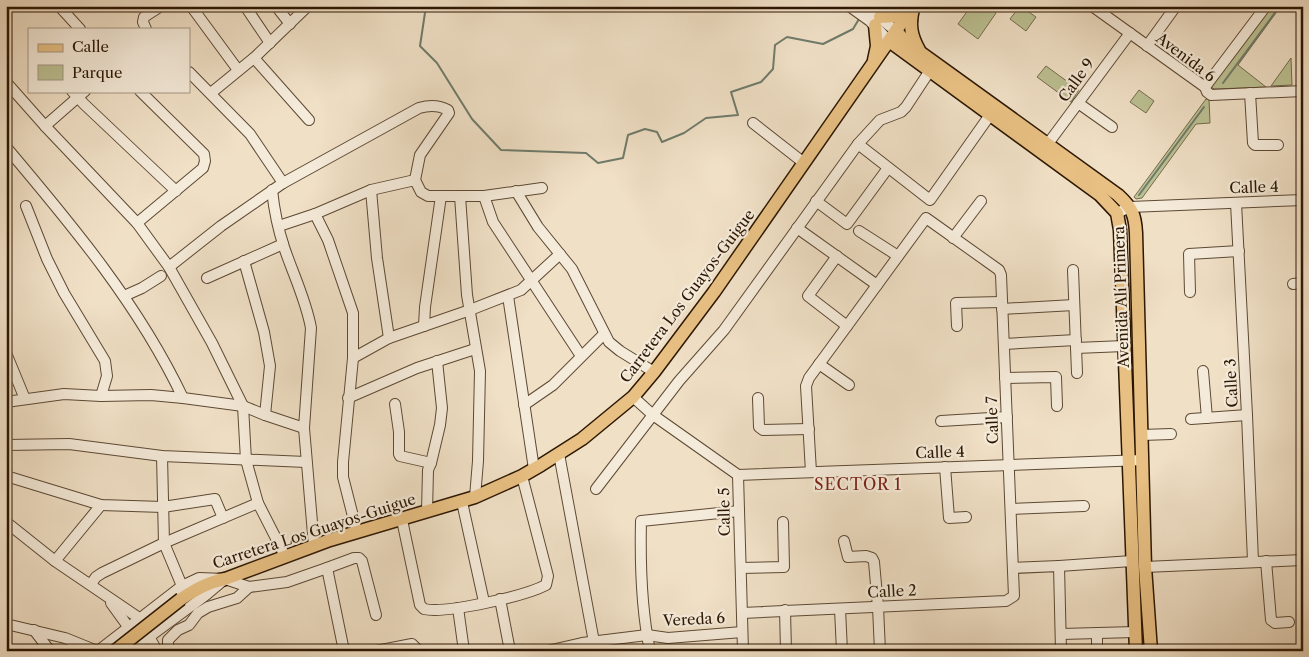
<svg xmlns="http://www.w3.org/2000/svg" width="1309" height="657" viewBox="0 0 1309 657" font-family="'Libre Caslon Text',serif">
  <rect width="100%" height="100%" fill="#f0e0c6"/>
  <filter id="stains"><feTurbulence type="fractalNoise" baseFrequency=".004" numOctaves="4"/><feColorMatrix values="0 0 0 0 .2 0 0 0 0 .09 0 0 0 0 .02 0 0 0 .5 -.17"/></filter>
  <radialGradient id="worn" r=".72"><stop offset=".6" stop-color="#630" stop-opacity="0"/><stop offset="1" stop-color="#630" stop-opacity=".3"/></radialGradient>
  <g fill="#bcc193" stroke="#746c4b">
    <polygon points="971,6 986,6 996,13 978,39 958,24"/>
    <polygon points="1020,6 1036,17 1026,31 1010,19"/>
    <polygon points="1270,6 1281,6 1238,65 1266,87 1215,89 1212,88 1212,84"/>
    <polygon points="1291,58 1292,85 1271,86"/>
    <polygon points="1046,66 1079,90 1071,102 1037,77"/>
    <polygon points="1139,90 1154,101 1146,113 1130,102"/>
    <polygon points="1206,99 1209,99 1210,123 1196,124 1142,198 1136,199 1134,197"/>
  </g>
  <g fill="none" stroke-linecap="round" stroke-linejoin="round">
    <g stroke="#6f7b6b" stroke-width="2">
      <polyline points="426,6 420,46 437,63 472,119 501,150 586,153 598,163 623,158 628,135 645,129 657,132 662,142 684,133 706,118 738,115 731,92 761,82 773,69 775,45 787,37 823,44 853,29 859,19"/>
      <polyline points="1223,83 1280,6"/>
      <polyline points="1139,195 1204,107"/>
    </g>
    <defs>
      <g id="minor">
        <polyline points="59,6 80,29"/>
        <polyline points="191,6 238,70"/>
        <polyline points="245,6 270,43"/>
        <polyline points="276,6 290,24"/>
        <polyline points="849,6 870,21 889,41"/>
        <polyline points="865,6 896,31"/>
        <polyline points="1092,6 1205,87 1207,92 1211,95 1303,91"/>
        <polyline points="146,29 143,22 144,17 161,6"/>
        <polyline points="1147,46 1176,6"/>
        <polyline points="254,58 309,120"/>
        <polyline points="189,72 250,134 283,183"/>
        <polyline points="6,82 45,126 137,223 169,267 212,343 243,406 246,460 258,503 285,556"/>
        <polyline points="1205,87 1266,6"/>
        <polyline points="72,91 84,104 176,191"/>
        <polyline points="211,93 254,58 308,6"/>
        <polyline points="1250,93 1253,143 1255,145 1278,145"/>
        <polyline points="1078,103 1112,127"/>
        <polyline points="753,123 804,163"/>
        <polyline points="45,126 85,91"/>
        <polyline points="858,144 930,200 990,115"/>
        <polyline points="1047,145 1130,33"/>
        <path d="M6 147C72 225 139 305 183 398"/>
        <path d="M272 190C274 209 278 229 284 247 293 274 306 300 311 328L304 428 314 546"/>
        <polyline points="371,190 377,258 389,338"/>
        <polyline points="516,191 538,227 572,269 609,342 620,351 654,372"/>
        <polyline points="460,196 467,295 480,371 478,461 475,497"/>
        <polyline points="484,196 493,222 581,356"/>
        <polyline points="816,201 847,224 888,168"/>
        <polyline points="1236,203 1247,415 1253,561"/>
        <polyline points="26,206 47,259 64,293 105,361 107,376 101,396"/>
        <polyline points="1117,213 1130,207 1303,200"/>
        <polyline points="315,214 328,240 353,313 353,358 343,462 343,477 357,532"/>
        <polyline points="137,223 203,168 205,161 204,154 140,91"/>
        <polyline points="279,226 315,214 371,190 415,180 421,192 428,196 484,196 542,188"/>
        <polyline points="797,228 877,285"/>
        <polyline points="859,231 898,256"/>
        <polyline points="953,238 981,201"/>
        <polyline points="837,256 808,296 847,326"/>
        <polyline points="244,261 264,332 270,366 265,415"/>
        <path d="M169 267 221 226 283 183 419 108C429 105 439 105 448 110L449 113 420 155 415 180"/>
        <polyline points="1073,270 1077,373"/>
        <polyline points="207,278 283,244"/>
        <polyline points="1293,284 1303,283"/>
        <polyline points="1190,292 1189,254 1239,251"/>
        <polyline points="124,296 142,288 161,276"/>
        <polyline points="508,296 534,469"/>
        <polyline points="1002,309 1074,305"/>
        <polyline points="424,326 425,307 441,196"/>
        <polyline points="957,326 956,303 1002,302"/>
        <polyline points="1004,344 1076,340"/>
        <polyline points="1076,348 1124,346"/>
        <polyline points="6,353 25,399"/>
        <polyline points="353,358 389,338 470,310 521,290 560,254"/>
        <polyline points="819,364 849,385"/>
        <polyline points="1203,371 1207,418"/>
        <polyline points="1005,378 1056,377 1057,406"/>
        <polyline points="633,397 653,415 738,475"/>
        <polyline points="348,398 417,368 475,349"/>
        <polyline points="758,398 759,427 763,430 809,429"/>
        <polyline points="6,402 64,394 101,396 151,395 183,398 243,406 265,415 304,428"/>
        <polyline points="395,404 399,432 399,454 400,456 431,463 428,470 427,512"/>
        <polyline points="524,405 553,385 604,334"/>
        <polyline points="1191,419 1247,415"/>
        <polyline points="941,421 1007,417"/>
        <polyline points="1142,435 1171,434"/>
        <polyline points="6,445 69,444 162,456 306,462"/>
        <polyline points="559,454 594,642"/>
        <polyline points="162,456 164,543 182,586"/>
        <polyline points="431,463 440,425 442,408 437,361"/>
        <polyline points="945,467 949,518 966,517"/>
        <polyline points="738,475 1143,460"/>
        <polyline points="738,475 743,651"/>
        <polyline points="6,476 101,505 163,507 215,499 223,518"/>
        <polyline points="596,489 679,381 724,330 858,144 880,120 901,112 906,107 929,72"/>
        <polyline points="462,502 484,602"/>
        <polyline points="1011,509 1084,506"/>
        <path d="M402 520 420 605 424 609C446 614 525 596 546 585L548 576 522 476"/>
        <polyline points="6,522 55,561 139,618 157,651"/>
        <polyline points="844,541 848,557 866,556 872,558 874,562 878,607 880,651"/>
        <polyline points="55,561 101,505"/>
        <polyline points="1266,561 1271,620 1275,623 1289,622"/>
        <polyline points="1059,566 1132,561"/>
        <polyline points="1145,567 1303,560"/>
        <polyline points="327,568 354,558 359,558 362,561 376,615"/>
        <polyline points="741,568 784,567 783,522"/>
        <polyline points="1013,568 1059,566 1061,651"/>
        <polyline points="91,584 96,577 102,573 164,543 258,503"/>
        <polyline points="500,599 510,651"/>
        <polyline points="111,603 132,632"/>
        <polyline points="458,608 464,651"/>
        <polyline points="840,609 842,651"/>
        <polyline points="785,610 786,651"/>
        <polyline points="742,613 1006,601 1014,596 1001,275 999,270 926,218 809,378 806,386 811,472"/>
        <polyline points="6,624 65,638 97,651"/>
        <polyline points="34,630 50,651"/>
        <polyline points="1097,633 1097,651"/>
        <polyline points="1061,634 1135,632"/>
        <polyline points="98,651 182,586 199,578 225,579 249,587 287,582 327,568 344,651"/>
        <polyline points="130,651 206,595 225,579"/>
        <polyline points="168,651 168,640 178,630 189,625 198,613 208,607 237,598 249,587"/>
        <polyline points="376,651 412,644 419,651"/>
        <polyline points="547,651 582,643 647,635 668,638 742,632"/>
        <path d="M650 651C641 608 640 564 641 521L739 511"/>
      </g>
      <g id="major">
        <path d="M913 9C909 25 911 36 919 50"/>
        <polyline points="880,17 896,16 910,8"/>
        <path d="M896 31 906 42 1118 195C1132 208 1135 214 1136 233L1145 567 1151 651"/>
        <polyline points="889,41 1100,195 1117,213 1120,230 1136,651"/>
        <polyline points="874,60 877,46 875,25"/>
        <path d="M181 599C195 590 208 582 225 579L330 540 475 497 522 476 541 465 582 439 633 397 654 372 714 292 913 6"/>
      </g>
    </defs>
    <use href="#minor" stroke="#5d4934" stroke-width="12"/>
    <use href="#major" stroke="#2c1703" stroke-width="15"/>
    <use href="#minor" stroke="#f5ebda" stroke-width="10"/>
    <use href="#major" stroke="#e8c083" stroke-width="12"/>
    <defs>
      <polyline id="major-bridge" points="115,651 181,599"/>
    </defs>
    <use href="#major-bridge" stroke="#2c1703" stroke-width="15" stroke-linecap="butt"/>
    <use href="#major-bridge" stroke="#e8c083" stroke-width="12"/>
  </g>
  <g text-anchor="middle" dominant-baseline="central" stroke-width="4.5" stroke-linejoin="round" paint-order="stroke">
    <g font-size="15" fill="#2c1703" stroke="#f5ebda">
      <text transform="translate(1186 57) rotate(37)">Avenida 6</text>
      <text transform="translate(1076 80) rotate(-54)">Calle 9</text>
      <text transform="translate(1254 187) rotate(-2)">Calle 4</text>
      <text transform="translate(687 296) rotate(-53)">Carretera Los Guayos-Guigue</text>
      <text transform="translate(1121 297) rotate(-92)">Avenida Alí Primera</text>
      <text transform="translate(1231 383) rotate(-93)">Calle 3</text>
      <text transform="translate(992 420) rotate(-92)">Calle 7</text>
      <text transform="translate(940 452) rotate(-2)">Calle 4</text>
      <text transform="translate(724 512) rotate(-91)">Calle 5</text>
      <text transform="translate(314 531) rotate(-18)">Carretera Los Guayos-Guigue</text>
      <text transform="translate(892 591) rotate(-3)">Calle 2</text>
      <text transform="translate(694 619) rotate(-3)">Vereda 6</text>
    </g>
    <g font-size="16" letter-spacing="1" fill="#7a1f14" stroke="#f5ebda">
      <text x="858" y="484">SECTOR 1</text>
    </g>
  </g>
  <rect width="1309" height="657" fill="none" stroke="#f0e0c6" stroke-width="25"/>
  <rect x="8" y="8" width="1294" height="642" fill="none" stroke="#2c1703" stroke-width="2.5"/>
  <rect x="12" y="12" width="1284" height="632" fill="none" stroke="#2c1703"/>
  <rect x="28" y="28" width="162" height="65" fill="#f5ebda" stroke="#a59684"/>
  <rect x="38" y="44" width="25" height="8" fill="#e8c083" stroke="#a59684"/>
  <text x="72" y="52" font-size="15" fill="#2c1703">Calle</text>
  <rect x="38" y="65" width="25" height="15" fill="#bcc193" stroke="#a59684"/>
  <text x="72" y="78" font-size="15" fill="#2c1703">Parque</text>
  <rect width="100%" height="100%" filter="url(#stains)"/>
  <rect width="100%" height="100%" fill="url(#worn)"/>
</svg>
